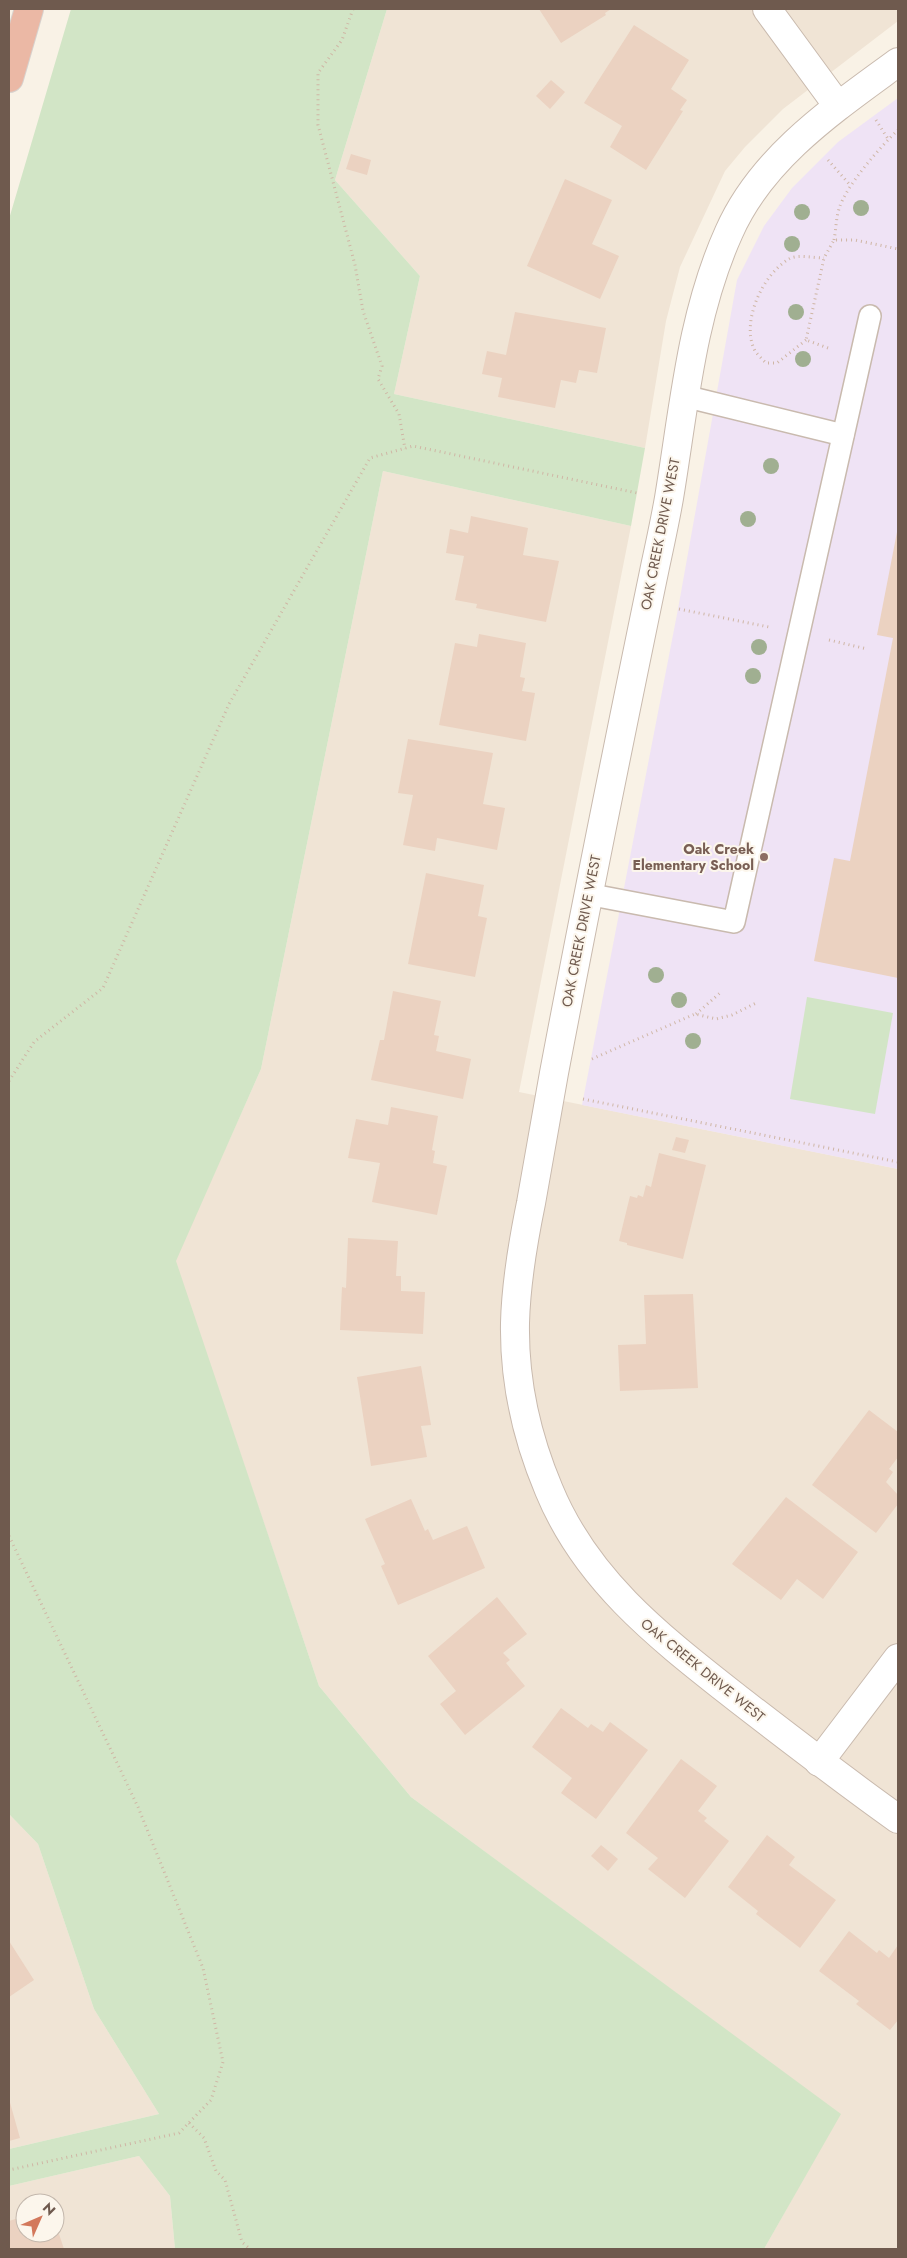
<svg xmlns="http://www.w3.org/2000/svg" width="907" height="2258" viewBox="0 0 907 2258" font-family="Jost,sans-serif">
  <rect width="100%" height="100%" fill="#f9f2e6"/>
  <g fill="#f0e4d5" fill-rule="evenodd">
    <polygon points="387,9 898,9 898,21 783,109 745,147 725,171 680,267 666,321 645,448 394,394 420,276 335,180"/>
    <polygon points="383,471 631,526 519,1092 898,1169 898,2249 764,2249 840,2114 411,1797 319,1686 175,1261 261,1069"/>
    <polygon points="9,1814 38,1844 94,2009 159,2114 9,2149"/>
    <path d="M139 2156 170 2196 175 2249H9V2186ZM25 2203H55V2233H25Z"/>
  </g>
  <polygon fill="#efe3f5" points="898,98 898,1169 582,1105 678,609 737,280 764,226 792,188 838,142"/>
  <g fill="#d2e5c6">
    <polygon points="71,9 387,9 335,180 420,276 394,394 645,448 631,526 383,471 261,1069 176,1261 319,1686 411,1797 841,2114 764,2249 175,2249 170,2196 139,2156 9,2186 9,2149 159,2114 94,2009 38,1844 9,1814 9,219"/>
    <polygon points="807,997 893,1013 875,1114 790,1099"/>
  </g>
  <g fill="#ebd2c1">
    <polygon points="539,9 611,9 605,13 606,15 561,43"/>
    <polygon points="634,25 689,60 671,89 687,100 680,110 683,111 646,170 610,147 622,126 584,103"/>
    <polygon points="551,80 565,92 550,109 536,96"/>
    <polygon points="351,154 371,160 367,175 346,169"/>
    <polygon points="565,179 612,200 592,244 619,256 600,299 527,266"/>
    <polygon points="515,312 606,328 597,373 579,370 576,383 561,380 555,408 498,397 502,378 482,374 487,351 506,355"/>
    <polygon points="471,516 528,528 523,555 559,561 546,622 476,608 477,604 455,600 464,556 446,553 450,529 468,533"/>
    <polygon points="897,532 898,532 898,978 814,961 834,858 850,861 893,638 877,635"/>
    <polygon points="479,634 526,643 520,677 525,678 522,691 535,693 526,741 439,725 455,643 477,647"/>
    <polygon points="408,739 493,753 483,804 505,808 497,850 437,838 435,851 403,845 413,795 398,793"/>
    <polygon points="426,873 484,885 478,916 487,918 475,977 408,964"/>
    <polygon points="393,991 441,1001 434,1035 439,1036 436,1051 471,1059 463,1099 371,1080 380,1040 384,1040"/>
    <polygon points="391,1107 438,1116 432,1150 435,1151 433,1163 447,1166 437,1215 372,1202 380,1163 348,1158 356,1119 388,1125"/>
    <polygon points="676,1137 689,1140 685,1153 672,1150"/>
    <polygon points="659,1153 706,1165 683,1259 627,1245 627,1243 619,1241 630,1196 637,1198 638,1195 643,1197 646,1185 651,1187"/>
    <polygon points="348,1238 398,1241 396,1276 401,1276 401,1291 425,1292 423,1334 340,1330 342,1287 346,1288"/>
    <polygon points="693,1294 698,1388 620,1391 618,1345 646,1344 644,1295"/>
    <polygon points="421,1366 431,1425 421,1426 427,1457 371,1466 357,1377"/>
    <polygon points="869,1410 898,1432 898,1457 889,1469 893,1472 886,1482 898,1495 898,1504 876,1533 812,1485"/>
    <polygon points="786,1497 858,1552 823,1599 797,1579 781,1600 732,1564"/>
    <polygon points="411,1499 425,1531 428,1529 433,1540 467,1526 485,1568 398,1605 381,1566 385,1564 365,1519"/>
    <polygon points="497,1597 527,1634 503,1653 510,1660 506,1663 525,1686 465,1735 440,1704 456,1691 428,1656"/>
    <polygon points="561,1708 588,1728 591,1724 603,1732 610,1722 648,1750 596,1819 561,1793 572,1778 532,1747"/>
    <polygon points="681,1759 717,1786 698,1811 707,1818 704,1821 729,1841 685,1898 648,1869 658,1858 626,1833"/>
    <polygon points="767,1835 795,1857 789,1865 836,1900 800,1948 756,1914 758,1911 728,1887"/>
    <polygon points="601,1845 618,1859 608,1871 591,1856"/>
    <polygon points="849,1931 877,1953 879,1950 889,1958 898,1945 898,2020 890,2030 856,2004 859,2001 819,1971"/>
    <polygon points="9,1941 34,1980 9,1997"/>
    <polygon points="9,2099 20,2138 9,2141"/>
    <polygon points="25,2216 25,2233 55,2233 55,2222 64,2249 9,2249 9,2221"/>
  </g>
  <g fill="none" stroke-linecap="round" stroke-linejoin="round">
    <defs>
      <g id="lane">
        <polyline points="684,396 843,435"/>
        <polyline points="587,894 734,922 870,316"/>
      </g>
      <g id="street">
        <polyline points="767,9 838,106"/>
        <path d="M898 62C834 109 762 157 729 232 691 316 684 408 669 498 665 521 660 544 655 567 620 736 586 904 554 1073 546 1116 539 1160 531 1203 523 1242 516 1283 515 1323 514 1380 527 1438 549 1490 587 1582 661 1638 737 1698 790 1739 843 1780 898 1819"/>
        <polyline points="819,1762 898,1658"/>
      </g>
      <polyline id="highway" points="9,78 29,9"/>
    </defs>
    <use href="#lane" stroke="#c9baae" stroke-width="24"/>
    <use href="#street" stroke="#c9baae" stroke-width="30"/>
    <use href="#highway" stroke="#d7d1cd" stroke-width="30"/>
    <g stroke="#cfb6a5" stroke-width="3" stroke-dasharray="1 4" stroke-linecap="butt">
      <polyline points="353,9 342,40 318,73 318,125 355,265 363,311 382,366 378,379 399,414 405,449"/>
      <polyline points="876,120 888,139"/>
      <polyline points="828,160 851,186"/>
      <path d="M834 240C836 230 836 218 839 209 845 187 881 146 898 130"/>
      <path d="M806 340 777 363H766C762 359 758 355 755 351 740 322 763 274 789 259 797 254 814 258 824 258"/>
      <polyline points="828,348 806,340 824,258 834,240 855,240 898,249"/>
      <polyline points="679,609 769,627"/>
      <polyline points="829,640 867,649"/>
      <polyline points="696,1014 720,993"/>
      <polyline points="592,1059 695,1014 716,1019 732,1015 756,1003"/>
      <polyline points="9,1081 34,1042 103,988 229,704 370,458 413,446 637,493"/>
      <polyline points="583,1099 898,1162"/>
      <polyline points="9,1536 138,1807 203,1968 223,2062 211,2100 179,2133 9,2170"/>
      <polyline points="189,2123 204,2138 216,2171 225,2180 242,2242 250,2249"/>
    </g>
    <use href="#lane" stroke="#fff" stroke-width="21"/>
    <use href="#street" stroke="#fff" stroke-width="28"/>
    <use href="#highway" stroke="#ebb8a5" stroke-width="28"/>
  </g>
  <g fill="#a0af91">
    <circle cx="861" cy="208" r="8"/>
    <circle cx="802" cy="212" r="8"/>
    <circle cx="792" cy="244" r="8"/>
    <circle cx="796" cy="312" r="8"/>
    <circle cx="803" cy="359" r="8"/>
    <circle cx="771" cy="466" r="8"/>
    <circle cx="748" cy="519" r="8"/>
    <circle cx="759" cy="647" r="8"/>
    <circle cx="753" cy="676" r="8"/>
    <circle cx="656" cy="975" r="8"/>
    <circle cx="679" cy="1000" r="8"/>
    <circle cx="693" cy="1041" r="8"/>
  </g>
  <circle fill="#8d6e63" stroke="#fcf6ec" stroke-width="2" cx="764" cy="857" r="5"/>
  <g text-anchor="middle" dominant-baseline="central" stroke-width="4" stroke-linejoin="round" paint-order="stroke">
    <g font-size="14" fill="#6f5a4e" stroke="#fcf6ec">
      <text transform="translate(660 534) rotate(-79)">OAK CREEK DRIVE WEST</text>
      <text transform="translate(581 931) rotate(-79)">OAK CREEK DRIVE WEST</text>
      <text transform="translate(703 1670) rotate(39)">OAK CREEK DRIVE WEST</text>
    </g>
    <g font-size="14" font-weight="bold" fill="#785e54" stroke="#fcf6ec" text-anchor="end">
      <text x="754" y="849">Oak Creek<tspan x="754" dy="16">Elementary School</tspan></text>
    </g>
  </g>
  <rect width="907" height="2258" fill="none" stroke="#6f5a4e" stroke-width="20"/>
  <g transform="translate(40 2218) rotate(45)"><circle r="24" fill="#fcf6ec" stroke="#c4b8ad"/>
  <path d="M0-4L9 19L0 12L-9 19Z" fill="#d3785b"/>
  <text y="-8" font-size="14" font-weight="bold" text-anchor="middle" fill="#6f5a4e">N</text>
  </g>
</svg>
